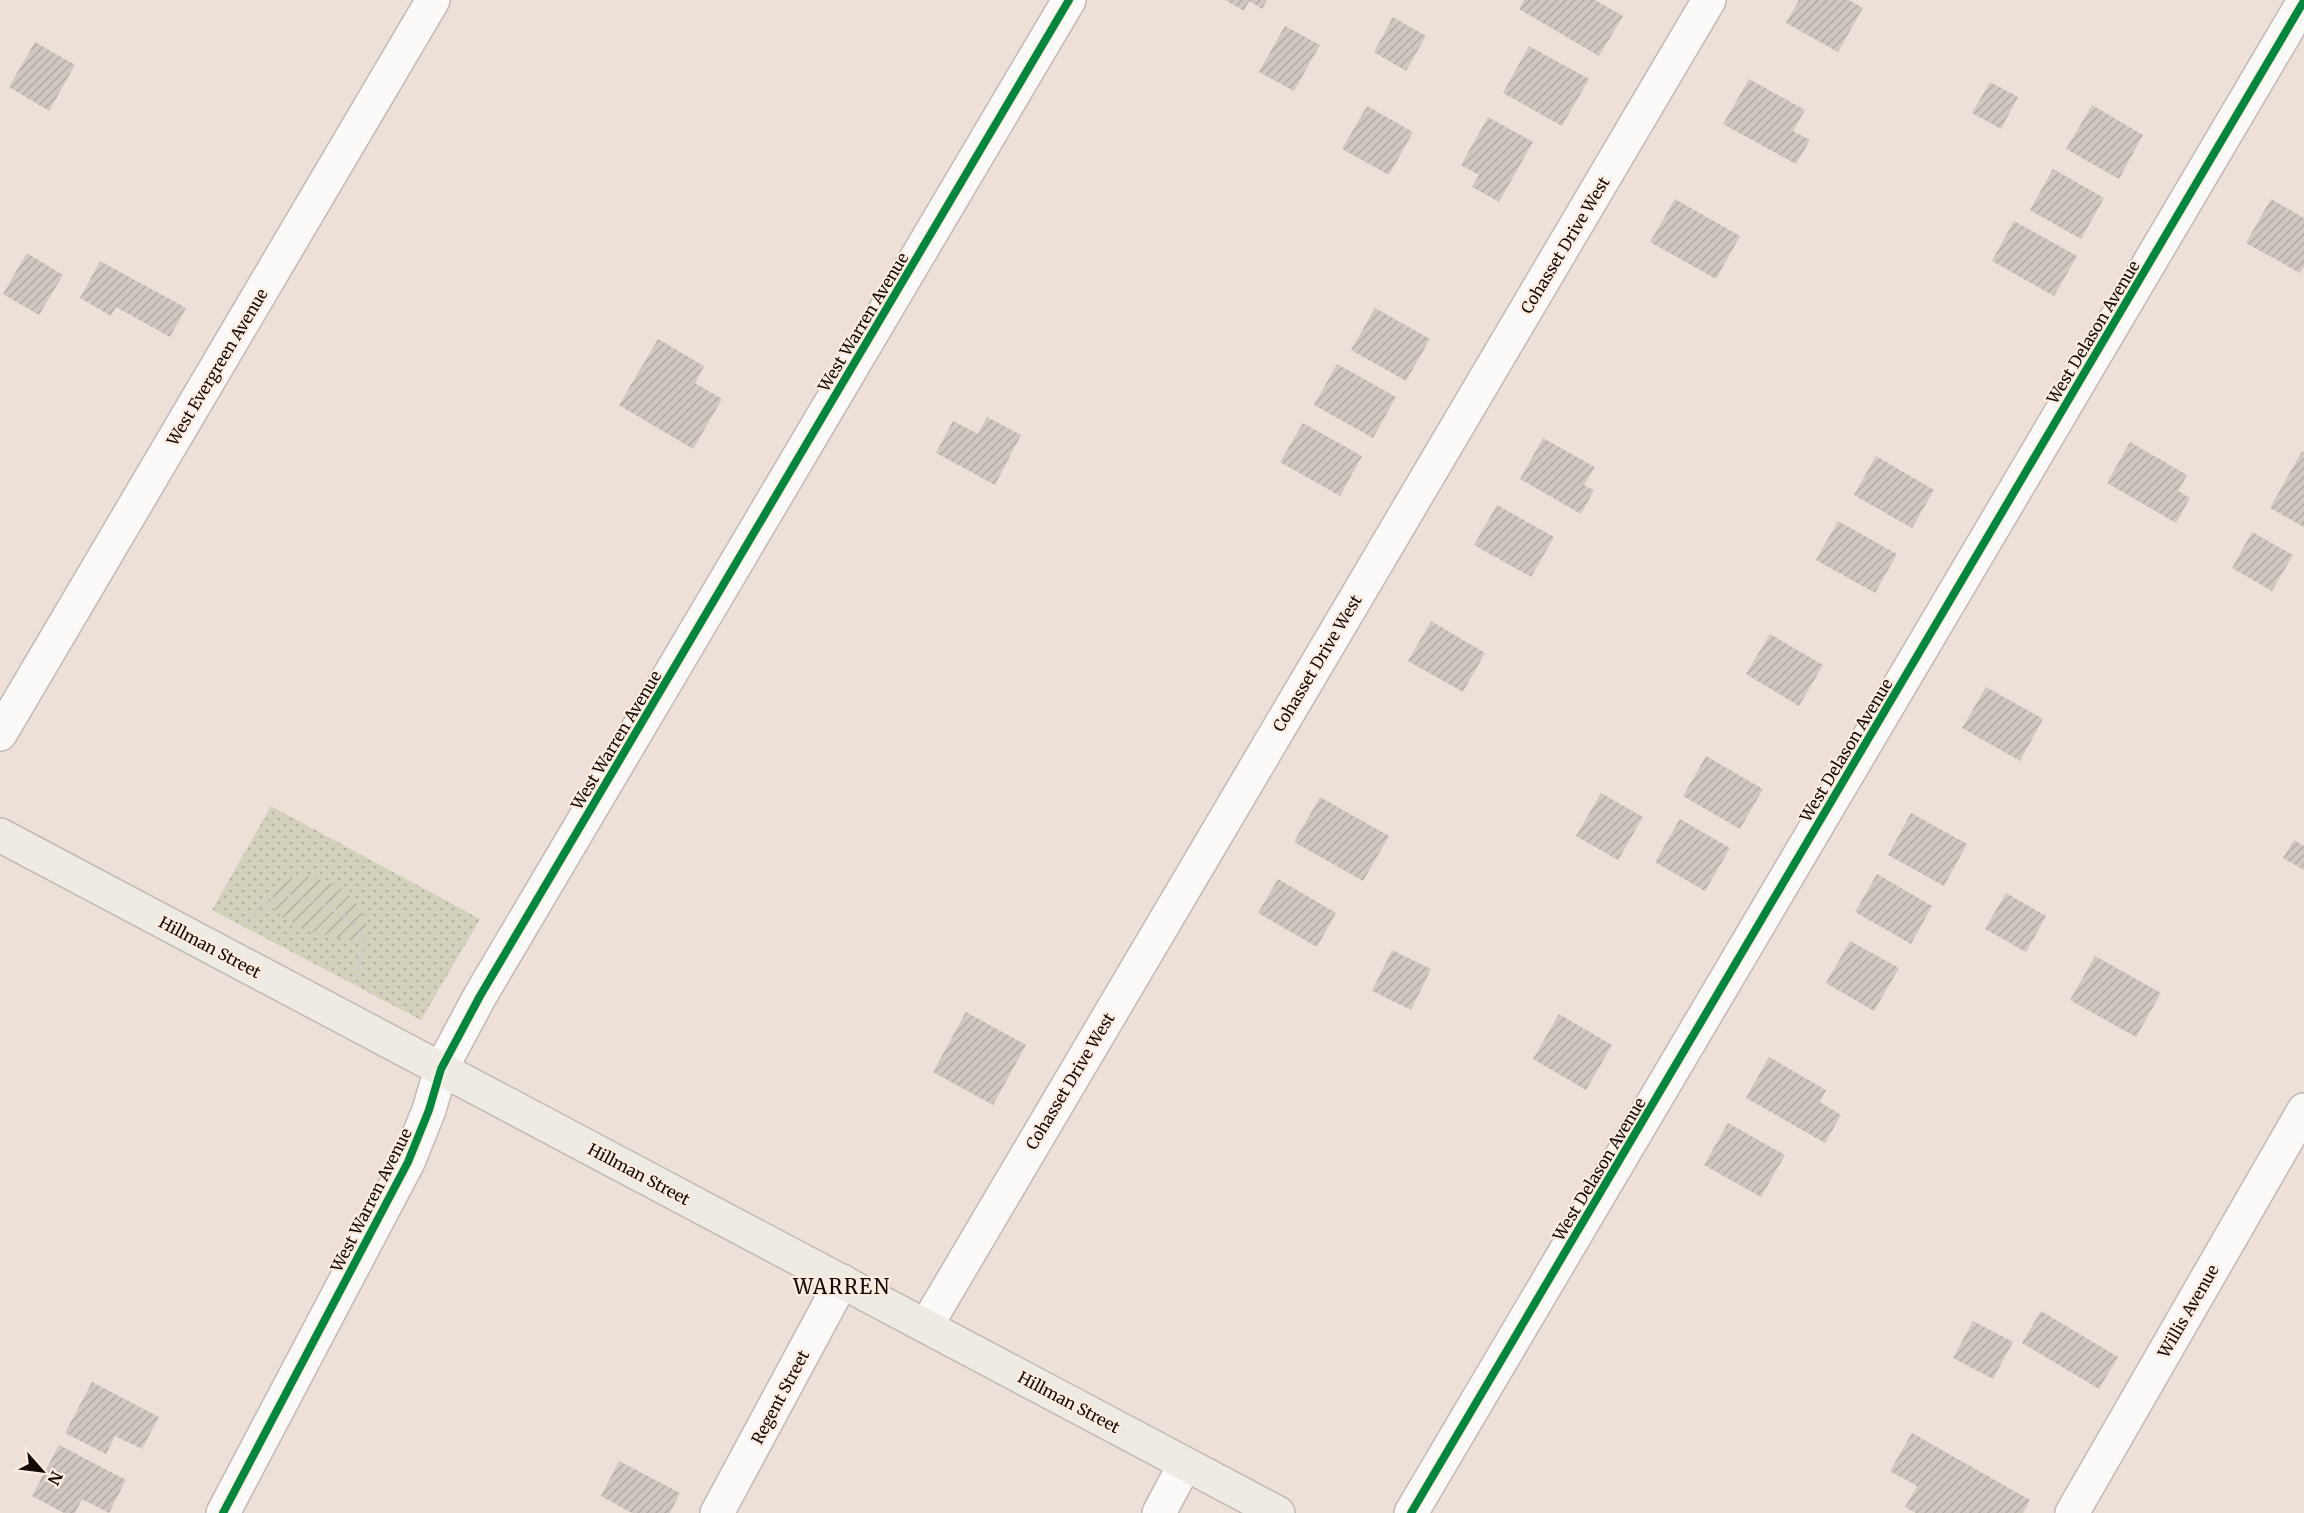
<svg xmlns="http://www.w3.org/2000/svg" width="2304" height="1513" viewBox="0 0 2304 1513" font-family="Merriweather,serif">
  <defs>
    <pattern id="grass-dots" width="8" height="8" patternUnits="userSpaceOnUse" patternTransform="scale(1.5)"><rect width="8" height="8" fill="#d3d0bc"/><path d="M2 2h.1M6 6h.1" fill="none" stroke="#b4b1a0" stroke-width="1.8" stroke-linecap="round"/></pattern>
    <pattern id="garden-furrows" width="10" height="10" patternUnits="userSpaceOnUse" patternTransform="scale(1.5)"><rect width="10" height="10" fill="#d3d0bc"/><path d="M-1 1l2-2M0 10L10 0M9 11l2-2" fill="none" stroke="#b4b1a0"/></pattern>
    <pattern id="building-hatch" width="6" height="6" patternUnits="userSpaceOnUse" patternTransform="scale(1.5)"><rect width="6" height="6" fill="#d1c7c1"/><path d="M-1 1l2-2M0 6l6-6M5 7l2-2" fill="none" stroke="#b2aaa4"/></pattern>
  </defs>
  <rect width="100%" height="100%" fill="#ede0d9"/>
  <polygon fill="url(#grass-dots)" points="271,806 480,919 421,1020 212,910"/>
  <path fill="url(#garden-furrows)" d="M301 875C336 883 356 890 367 927L362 939C328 941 289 927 266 902L283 883Z"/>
  <g fill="url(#building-hatch)">
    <polygon points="1225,0 1267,0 1262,9 1249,1 1244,11"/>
    <polygon points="1524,0 1595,0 1623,16 1599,56 1519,9"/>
    <polygon points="1799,0 1849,0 1863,8 1838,52 1786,23"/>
    <polygon points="1393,17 1426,36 1406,71 1374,52"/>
    <polygon points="1285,26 1320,45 1294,91 1259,72"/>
    <polygon points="35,42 75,65 49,111 9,87"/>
    <polygon points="1529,46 1589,79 1562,126 1503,93"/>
    <polygon points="1749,79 1805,110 1793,131 1810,140 1796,164 1723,124"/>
    <polygon points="1990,82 2018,97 2001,129 1972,113"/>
    <polygon points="2092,105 2143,135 2119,179 2066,149"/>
    <polygon points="1367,106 1413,132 1389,175 1342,149"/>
    <polygon points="1488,117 1533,142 1499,202 1472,187 1479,175 1461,165"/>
    <polygon points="2053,169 2104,198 2081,239 2030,210"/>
    <polygon points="1675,199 1740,236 1716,279 1650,242"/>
    <polygon points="2271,199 2304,218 2304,266 2300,273 2246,243"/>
    <polygon points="2014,221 2077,256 2054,296 1992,261"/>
    <polygon points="27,253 63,275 39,315 3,294"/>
    <polygon points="100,261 186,308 170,337 116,307 111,316 80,298"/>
    <polygon points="1375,308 1430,339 1406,381 1351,350"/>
    <polygon points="658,339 704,366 695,383 722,399 693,449 619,405"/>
    <polygon points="1337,364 1396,397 1373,438 1314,405"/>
    <polygon points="987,417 1021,435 995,485 936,453 953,421 978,434"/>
    <polygon points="1303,423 1362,456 1340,496 1280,462"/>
    <polygon points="1543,438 1595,467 1584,485 1594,490 1581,514 1520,479"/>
    <polygon points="2130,442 2187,475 2178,491 2190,498 2176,523 2107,483"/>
    <polygon points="2302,451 2304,452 2304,527 2270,508"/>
    <polygon points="1876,456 1934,490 1912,528 1854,495"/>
    <polygon points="1497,505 1554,537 1531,577 1474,545"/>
    <polygon points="1838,521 1897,554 1875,593 1816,560"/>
    <polygon points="2252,532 2293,555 2272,591 2232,568"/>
    <polygon points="1431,621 1485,653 1463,692 1408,661"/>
    <polygon points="1770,634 1823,665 1799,706 1746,674"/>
    <polygon points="1986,687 2043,719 2020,761 1962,728"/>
    <polygon points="1706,756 1763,789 1740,829 1683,796"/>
    <polygon points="1601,793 1643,817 1618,860 1576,836"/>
    <polygon points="1320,797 1389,836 1363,881 1294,842"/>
    <polygon points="1911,813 1967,844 1944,886 1888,855"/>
    <polygon points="1680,819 1730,848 1705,891 1655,862"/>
    <polygon points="2294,840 2304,846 2304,870 2283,858"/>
    <polygon points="1877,874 1932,906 1911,944 1855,912"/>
    <polygon points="1278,879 1336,913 1317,947 1258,913"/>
    <polygon points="2006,893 2046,916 2026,952 1985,929"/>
    <polygon points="1850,941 1899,968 1874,1011 1826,983"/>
    <polygon points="1392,950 1431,969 1411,1010 1372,991"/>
    <polygon points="2095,956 2161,993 2136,1037 2070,1000"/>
    <polygon points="966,1012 1026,1045 993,1105 933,1072"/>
    <polygon points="1559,1014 1612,1045 1586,1090 1533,1059"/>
    <polygon points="1769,1057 1826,1090 1820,1102 1841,1115 1825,1143 1746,1098"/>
    <polygon points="1728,1123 1785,1155 1761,1197 1704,1165"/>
    <polygon points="2041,1311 2118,1357 2099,1389 2022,1343"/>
    <polygon points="1973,1321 2013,1342 1993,1379 1953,1358"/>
    <polygon points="92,1382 159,1417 142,1449 115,1436 106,1454 65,1433"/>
    <polygon points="1912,1433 2030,1500 2023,1513 1916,1513 1905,1507 1917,1486 1890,1471"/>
    <polygon points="59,1445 126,1480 109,1513 82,1499 75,1513 64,1513 32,1496"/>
    <polygon points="619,1461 680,1493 670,1513 632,1513 601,1496"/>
  </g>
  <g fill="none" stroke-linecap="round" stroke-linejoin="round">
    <defs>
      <g id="street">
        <polyline points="0,734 433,0"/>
        <polyline points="926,1326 1709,0"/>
        <polyline points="223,1513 408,1162 429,1110 441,1069 480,996 1069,0"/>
        <polyline points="717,1513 842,1281"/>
        <polyline points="1159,1513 1185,1464"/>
        <polyline points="1411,1513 2304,1"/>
        <polyline points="2072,1513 2304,1110"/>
      </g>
      <polyline id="secondary" points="0,835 1278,1513"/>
    </defs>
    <use href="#street" stroke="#c3b9b4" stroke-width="36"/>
    <use href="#secondary" stroke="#c3b9b4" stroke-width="36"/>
    <path stroke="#cfccc9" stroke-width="4" stroke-dasharray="3 3" stroke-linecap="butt" d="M246 925C255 911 263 901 280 896 303 890 355 915 362 938 366 953 357 969 351 982"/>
    <use href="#street" stroke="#fcfaf9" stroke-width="33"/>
    <use href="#secondary" stroke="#eeebe5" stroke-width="33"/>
    <defs>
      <g id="cycleway">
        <polyline points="223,1513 408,1162 429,1110 441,1069 480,996 1069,0"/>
        <polyline points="1411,1513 2304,1"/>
      </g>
    </defs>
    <use href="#cycleway" stroke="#ffece1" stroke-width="11"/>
    <use href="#cycleway" stroke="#00873e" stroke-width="8"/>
  </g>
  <g text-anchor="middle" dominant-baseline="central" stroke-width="4.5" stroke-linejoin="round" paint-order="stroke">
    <g font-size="16" fill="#110a06" stroke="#ffece1">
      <text transform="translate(1565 245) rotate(-59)">Cohasset Drive West</text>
      <text transform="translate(863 322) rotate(-59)">West Warren Avenue</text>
      <text transform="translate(2093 332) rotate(-59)">West Delason Avenue</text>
      <text transform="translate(217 367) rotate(-59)">West Evergreen Avenue</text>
      <text transform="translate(1317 663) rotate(-59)">Cohasset Drive West</text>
      <text transform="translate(616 740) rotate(-59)">West Warren Avenue</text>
      <text transform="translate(1846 750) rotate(-59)">West Delason Avenue</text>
      <text transform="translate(210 947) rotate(28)">Hillman Street</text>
      <text transform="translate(1070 1081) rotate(-59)">Cohasset Drive West</text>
      <text transform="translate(1599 1169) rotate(-59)">West Delason Avenue</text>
      <text transform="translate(639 1174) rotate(28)">Hillman Street</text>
      <text transform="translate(371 1200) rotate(-63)">West Warren Avenue</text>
      <text transform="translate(2188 1311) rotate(-60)">Willis Avenue</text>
      <text transform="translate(780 1397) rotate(-62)">Regent Street</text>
      <text transform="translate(1069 1402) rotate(28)">Hillman Street</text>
    </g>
    <g font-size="20" letter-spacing="1.5" fill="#110a06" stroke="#ffece1">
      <text x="842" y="1286">WARREN</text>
    </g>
  </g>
  <g transform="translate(42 1471) rotate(118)" stroke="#ffece1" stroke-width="4.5" paint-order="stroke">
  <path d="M0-4.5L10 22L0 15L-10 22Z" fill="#110a06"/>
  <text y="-9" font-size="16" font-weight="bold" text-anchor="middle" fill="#110a06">N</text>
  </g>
</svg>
